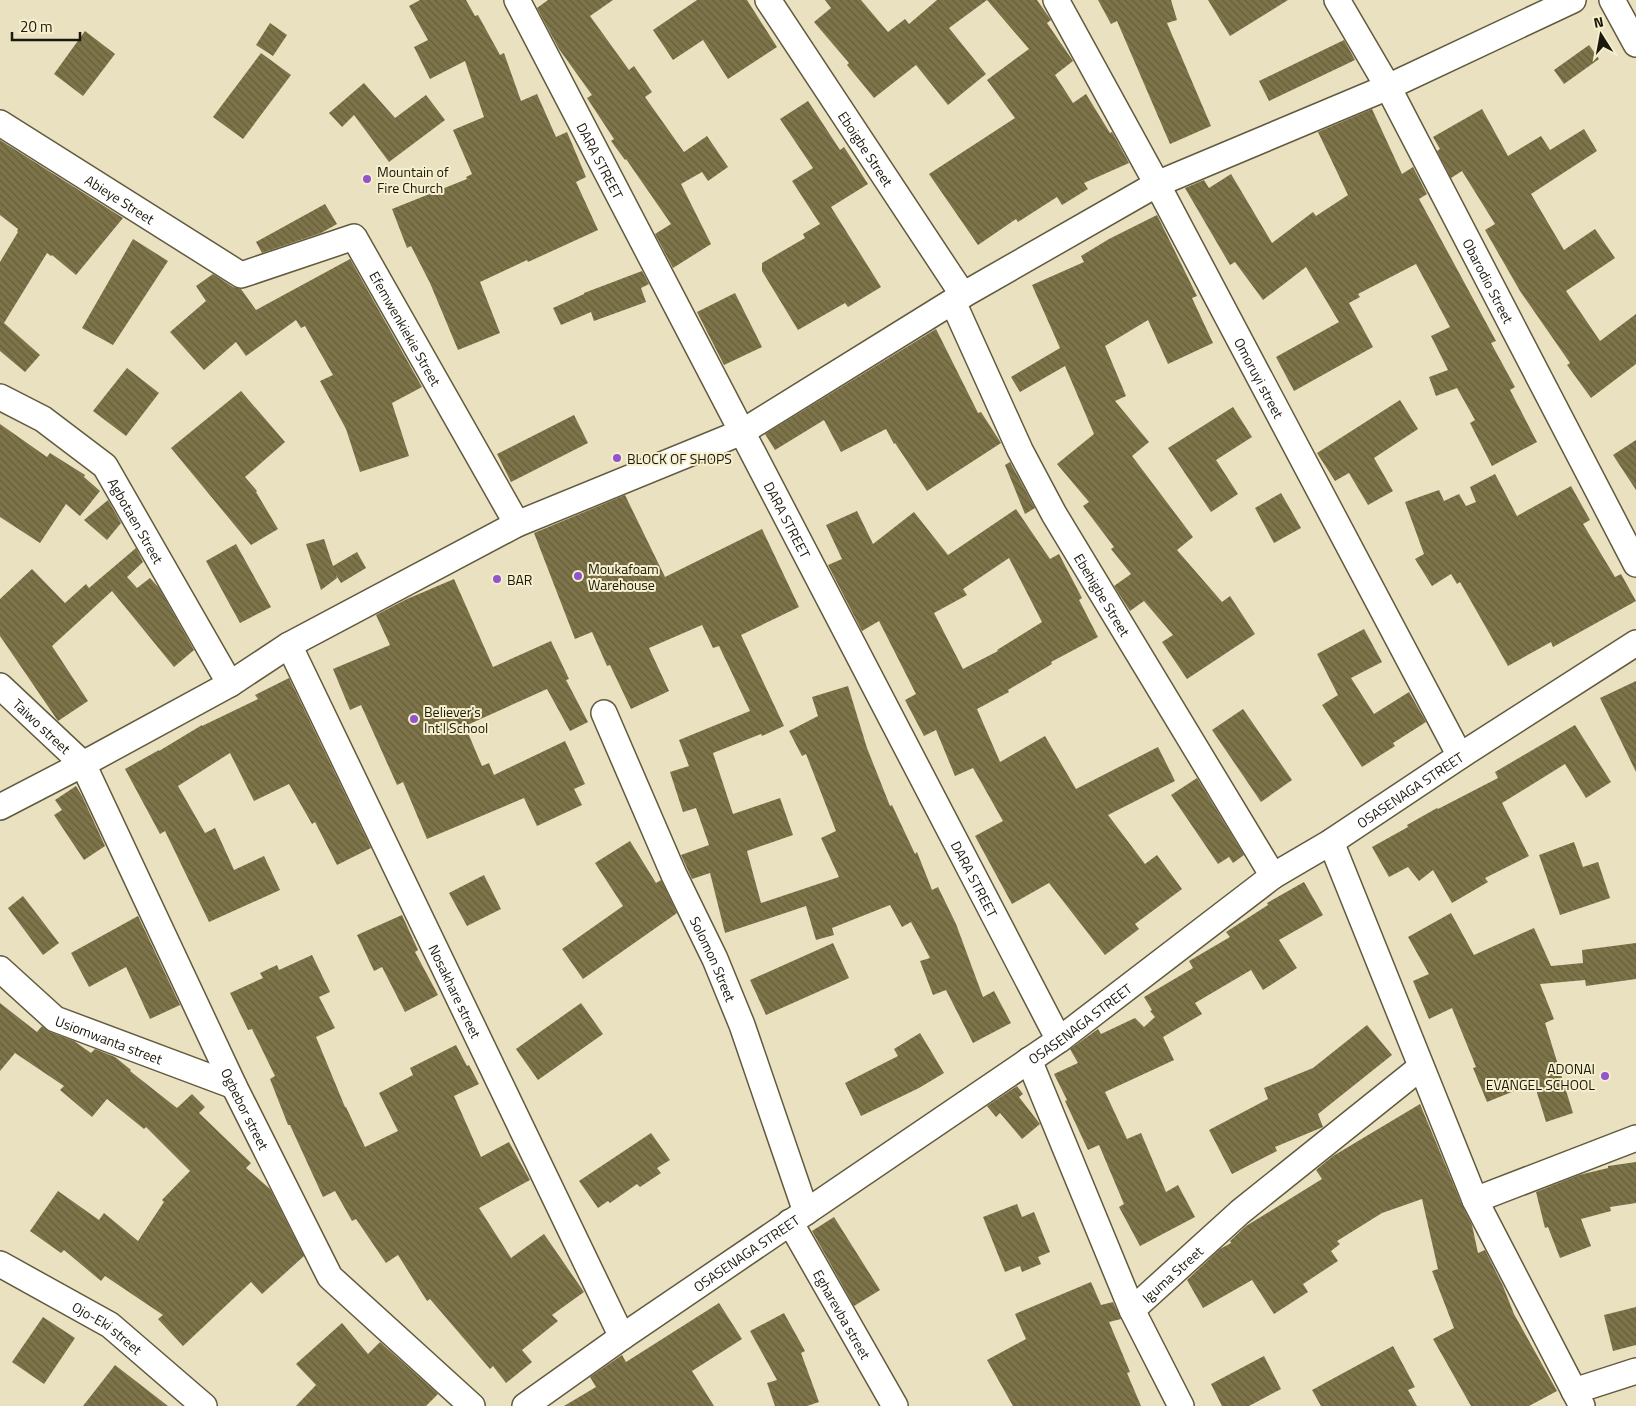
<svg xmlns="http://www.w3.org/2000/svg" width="1636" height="1406" viewBox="0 0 1636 1406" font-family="'Titillium Web',sans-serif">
  <defs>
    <pattern id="building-back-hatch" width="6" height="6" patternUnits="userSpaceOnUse" patternTransform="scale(1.25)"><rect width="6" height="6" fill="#7e744a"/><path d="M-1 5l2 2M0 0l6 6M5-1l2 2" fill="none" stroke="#665e3c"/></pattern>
  </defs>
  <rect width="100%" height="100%" fill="#e9e1c0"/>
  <g fill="url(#building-back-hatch)" fill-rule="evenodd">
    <polygon points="420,0 466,0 475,16 478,15 500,55 504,53 521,101 537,94 556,137 567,132 586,177 576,182 598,230 528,262 527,260 480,282 500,333 458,350 430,283 411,246 407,248 392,209 467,179 466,177 472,174 453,130 484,117 465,61 430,79 414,47 428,40 409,6"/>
    <polygon points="548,0 613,0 590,16 629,70 634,66 652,92 645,97 684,152 707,136 728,167 708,181 702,172 681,184 711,244 673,268 655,234 671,224 626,159 625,160 611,141 614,139 587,98 592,95 559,49 537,8"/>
    <polygon points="697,0 747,0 777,47 728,79 703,40 673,60 653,30"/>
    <polygon points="825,0 861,0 888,32 905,19 909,24 937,0 987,0 949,28 986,74 948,105 916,65 874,98 847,65 849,63 814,22 831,8"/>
    <polygon points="987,0 1037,0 1051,20 1047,23 1073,61 1055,75 1073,103 1086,94 1110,133 1112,132 1129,163 1084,183 1088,189 1062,205 1057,197 1018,222 1016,219 978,245 929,174 1015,118 987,80 1029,49"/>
    <polygon points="1098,0 1171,0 1177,20 1167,23 1211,126 1170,144 1117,21 1111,24"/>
    <polygon points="1208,0 1288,0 1230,36"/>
    <polygon points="270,23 287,35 273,56 256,45"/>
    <polygon points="85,31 115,54 83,96 54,74"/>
    <polygon points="1344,40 1355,60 1269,101 1259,81"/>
    <polygon points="1589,45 1599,59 1564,84 1554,70"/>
    <polygon points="261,53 291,75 243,139 213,117"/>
    <polygon points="364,83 395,118 426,95 445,120 389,162 354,115 342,127 329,113"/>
    <polygon points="808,101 840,150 844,147 868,184 831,207 881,287 848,307 845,303 798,330 762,271 762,263 805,238 803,234 820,224 792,181 813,168 780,119"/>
    <polygon points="1372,109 1402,174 1413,167 1427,194 1419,199 1496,341 1491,343 1515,387 1510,390 1537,442 1492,466 1470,423 1475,420 1457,388 1436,396 1429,377 1448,370 1431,336 1450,327 1416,264 1358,294 1360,297 1349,303 1373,347 1294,391 1276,357 1339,322 1306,267 1263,300 1235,262 1230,265 1185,188 1204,180 1209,188 1231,174 1272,243 1313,212 1316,216 1348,195 1318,132"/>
    <polygon points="1482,109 1508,156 1541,136 1550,150 1584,129 1597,151 1531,194 1564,250 1595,229 1615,258 1566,291 1600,341 1636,314 1636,364 1591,398 1567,365 1570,363 1520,291 1485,230 1495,224 1462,171 1451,178 1437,151 1440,149 1433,137"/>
    <polygon points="0,140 123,218 76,275 52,255 51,256 47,253 4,323 40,355 25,372 0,351 0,262 18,232 17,231 18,229 0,215"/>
    <polygon points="325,204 337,224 321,233 262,253 256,242"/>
    <polygon points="1157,215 1197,296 1192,298 1213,343 1168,364 1148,320 1105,346 1126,396 1115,401 1149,442 1132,456 1193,537 1177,550 1222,602 1230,596 1255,634 1187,679 1162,642 1173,635 1144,601 1130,611 1114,586 1131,574 1111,549 1114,547 1083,506 1089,502 1057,464 1094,434 1065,366 1020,392 1011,377 1060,348 1032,285 1084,262 1081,256 1109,239"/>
    <polygon points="133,239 168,261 113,345 82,328"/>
    <polygon points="350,259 422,387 392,403 409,456 360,472 346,429 320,381 333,375 305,326 301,328 296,320 246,356 236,342 204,370 170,332 206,301 196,286 213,274 233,287 241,289 256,310"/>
    <polygon points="642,271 649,284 641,288 646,302 594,321 591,312 561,325 553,308 584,294 584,293"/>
    <polygon points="735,293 762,347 724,365 697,312"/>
    <polygon points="936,329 978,413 981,412 1001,443 927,491 895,443 894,444 886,429 841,452 824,420 775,450 765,434"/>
    <polygon points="127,368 159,393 126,436 93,411"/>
    <polygon points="241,391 285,442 245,477 257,491 256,492 278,529 251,545 171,448"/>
    <polygon points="1400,400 1418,429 1374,458 1393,491 1368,505 1349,473 1335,481 1317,453"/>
    <polygon points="1233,407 1252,437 1216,460 1238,494 1211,512 1168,448"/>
    <polygon points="574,415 588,443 511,482 497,454"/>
    <polygon points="0,424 47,457 50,453 85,475 84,477 100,491 80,516 66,504 40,543 0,517"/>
    <polygon points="1636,440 1636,490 1613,455"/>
    <polygon points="1010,462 1035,508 1025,514 1005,465"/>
    <polygon points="1495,474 1517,516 1571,486 1590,520 1583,524 1615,577 1621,574 1636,601 1553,647 1551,642 1508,666 1460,582 1457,584 1451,574 1432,586 1415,559 1424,554 1405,502 1439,490 1444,501 1459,494 1466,506 1476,502 1470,487"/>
    <polygon points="1281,493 1301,528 1274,543 1255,508"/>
    <polygon points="625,495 665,577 762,529 799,607 741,635 784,726 762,736 761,734 713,753 733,814 780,798 793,835 747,851 761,903 839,877 821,838 836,831 806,754 802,756 789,731 818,716 812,697 848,686 867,748 890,806 892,805 915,854 917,852 932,890 938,887 956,924 983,997 994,991 1011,1023 973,1043 946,990 933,995 920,961 930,958 911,922 902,927 890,905 832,928 834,935 816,940 806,906 725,933 710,873 692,879 681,855 709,845 696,808 683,812 670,772 689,766 679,740 750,711 719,646 713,648 702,625 649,648 669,691 631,709 610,665 607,666 592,632 575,639 534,533"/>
    <polygon points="108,500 121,523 107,540 84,520"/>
    <path d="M1016 509 1050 559 1059 554 1082 598 1079 600 1098 637 1051 662 1052 664 1008 690 1009 692 977 709 1000 762 1045 736 1076 789 1158 747 1175 781 1108 815 1145 864 1157 855 1182 889 1135 924 1139 929 1105 955 1049 883 1012 904 975 836 1003 821 973 768 955 776 936 730 924 736 905 700 916 694 879 621 862 631 828 565 842 559 826 525 857 511 873 544 914 512 948 555ZM1009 558 1042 622 997 650 998 651 963 669 934 613 967 595 963 589Z"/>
    <polygon points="324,539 333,566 357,552 366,568 341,583 336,575 337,578 321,590 306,544"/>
    <polygon points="236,544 271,607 240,623 206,561"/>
    <polygon points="136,548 143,562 127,577 137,588 150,578 159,588 194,650 174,667 112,591 52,646 88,701 58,721 0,636 0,599 32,569 65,603 86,584 89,588"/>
    <polygon points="454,579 493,667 551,641 569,679 566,680 588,722 570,731 547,689 465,726 482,766 489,763 494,775 565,741 585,784 574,789 582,805 537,826 524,798 427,839 403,782 397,785 361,705 350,710 333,669 390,645 376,615 407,599"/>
    <polygon points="1364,629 1382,662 1351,678 1374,714 1409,692 1426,722 1393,743 1395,746 1362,767 1322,705 1338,695 1317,654"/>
    <polygon points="289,678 371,848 337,865 315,822 312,824 289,784 254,801 230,753 178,786 205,833 215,828 234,870 264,856 280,890 209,922 165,831 160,834 125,769 159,750 159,751 202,725 202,726 258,699 255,695"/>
    <polygon points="1636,681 1636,772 1600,698"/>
    <polygon points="1243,709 1292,780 1261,802 1212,730"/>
    <polygon points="1575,725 1611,782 1586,798 1565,764 1502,803 1529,856 1485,878 1488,882 1452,903 1433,870 1419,881 1408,867 1389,877 1372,847 1408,827 1407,825 1437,808 1438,809 1498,778 1495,772"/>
    <polygon points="1197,778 1244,855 1233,863 1229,857 1218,864 1171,795"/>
    <polygon points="76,786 82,796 105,846 84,860 54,815 62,810 55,800"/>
    <polygon points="630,841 656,883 661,880 677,913 583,979 562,949 623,906 595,863"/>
    <polygon points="1574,842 1583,867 1598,862 1610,898 1560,915 1539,855"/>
    <polygon points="484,875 501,909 467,926 449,893"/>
    <polygon points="1304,882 1323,915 1279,940 1297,968 1263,990 1251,970 1195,1003 1202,1014 1163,1037 1174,1060 1105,1092 1127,1139 1141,1133 1166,1192 1178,1185 1195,1217 1140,1246 1119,1207 1124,1204 1099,1145 1088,1150 1065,1101 1067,1100 1054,1074 1078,1063 1070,1049 1098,1029 1101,1034 1135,1018 1144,1027 1155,1017 1150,1011 1152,1010 1144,997 1193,968 1189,961 1230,937 1226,932 1268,905 1267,903"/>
    <polygon points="23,896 59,943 43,955 8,908"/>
    <polygon points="1451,913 1474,955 1534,928 1551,966 1583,963 1582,950 1636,943 1636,979 1586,986 1585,980 1540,984 1554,1019 1545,1023 1573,1113 1546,1122 1534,1083 1487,1102 1473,1068 1476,1067 1452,1008 1429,1019 1413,981 1429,974 1408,937"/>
    <polygon points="402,915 418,950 415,952 438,995 405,1012 382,967 374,971 357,935"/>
    <polygon points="138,916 180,1005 150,1019 126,967 89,987 71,953"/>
    <polygon points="833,943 849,978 766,1015 750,980"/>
    <polygon points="312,955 330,992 319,997 335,1028 316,1037 345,1107 346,1107 365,1147 398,1131 379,1093 413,1075 410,1068 456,1045 467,1066 469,1065 479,1084 454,1096 481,1157 509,1142 530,1180 479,1208 511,1258 544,1234 584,1292 552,1315 558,1321 522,1350 532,1362 506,1383 493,1366 490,1369 430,1299 427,1301 398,1255 386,1263 356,1219 352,1221 335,1191 323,1197 290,1125 288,1125 270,1079 275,1076 252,1029 248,1030 230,993 263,978 260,973 277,965 279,970"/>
    <polygon points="0,1003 37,1032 42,1026 50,1032 74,1041 91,1053 95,1049 115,1057 131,1070 130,1071 177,1108 192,1094 205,1107 199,1113 251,1163 246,1168 270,1189 304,1256 262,1294 251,1282 183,1346 158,1319 163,1315 105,1276 101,1281 64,1250 61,1253 30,1231 58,1191 99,1220 104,1213 138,1241 164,1202 162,1200 190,1171 146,1127 144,1129 107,1099 92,1117 60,1090 64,1086 15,1053 0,1071"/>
    <polygon points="581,1003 603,1034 538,1080 516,1049"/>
    <polygon points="1367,1025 1392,1055 1318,1114 1323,1127 1275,1147 1277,1151 1232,1174 1209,1130 1268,1099 1264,1088 1313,1068"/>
    <polygon points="920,1033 944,1073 919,1088 861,1116 845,1083 898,1056 894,1049"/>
    <polygon points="1017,1086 1023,1094 1019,1097 1040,1124 1022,1139 1000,1113 996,1117 987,1106"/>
    <polygon points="1420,1104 1462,1205 1472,1225 1478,1253 1485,1250 1503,1286 1514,1314 1557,1391 1529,1406 1471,1406 1433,1339 1454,1328 1432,1271 1438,1269 1422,1199 1382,1213 1337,1241 1340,1244 1331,1251 1338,1261 1303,1284 1308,1292 1274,1314 1252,1280 1203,1308 1187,1280 1220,1249 1231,1243 1230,1241 1246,1226 1322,1179 1316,1170 1333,1156"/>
    <polygon points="651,1133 670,1160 657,1168 661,1173 640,1187 637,1184 610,1203 608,1201 598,1208 579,1181"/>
    <polygon points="1636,1162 1636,1203 1610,1207 1611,1211 1581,1219 1591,1246 1560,1258 1548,1227 1545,1228 1536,1192 1579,1175 1608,1168 1608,1166"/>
    <polygon points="1017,1204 1022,1217 1034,1212 1050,1252 1038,1257 1041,1264 1022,1272 1020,1266 1005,1272 983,1217"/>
    <polygon points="834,1217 880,1290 854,1306 812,1231"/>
    <polygon points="1091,1282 1101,1305 1113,1302 1121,1319 1109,1322 1130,1372 1127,1373 1141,1406 1013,1406 987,1360 1026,1339 1015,1314"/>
    <polygon points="719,1303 742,1339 692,1371 714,1406 564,1406 596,1387 590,1377 622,1355 626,1362"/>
    <polygon points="1636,1307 1636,1345 1613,1351 1604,1315"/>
    <polygon points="784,1313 805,1351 801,1353 819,1402 807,1406 775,1406 767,1383 777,1380 750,1331"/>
    <polygon points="43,1317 75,1338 44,1384 12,1362"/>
    <polygon points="342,1323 368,1354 380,1342 438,1394 426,1406 296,1406 316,1385 296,1364"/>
    <polygon points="1393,1346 1415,1387 1408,1390 1417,1406 1321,1406 1312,1390"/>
    <polygon points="1264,1356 1281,1389 1249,1406 1222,1406 1211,1384"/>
    <polygon points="115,1365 168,1406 83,1406"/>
  </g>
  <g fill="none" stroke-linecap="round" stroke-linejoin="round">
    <defs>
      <g id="minor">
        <path id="s1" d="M517 0 1059 1040"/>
        <path id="s2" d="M768 0 963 295"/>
        <path id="s3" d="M1056 0 1157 184 1460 756"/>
        <path id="s4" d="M1337 0 1388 87 1636 564"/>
        <polyline points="1612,0 1636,44"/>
        <path id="s5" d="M0 123 241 275 354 237 517 524"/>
        <path id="s6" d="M953 302 1020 450 1054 514 1273 876"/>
        <path id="s7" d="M0 397 43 419 105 466 230 684"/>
        <path id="s8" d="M289 645 622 1337"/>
        <path id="s9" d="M0 686 83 764 234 1086 330 1277 472 1406"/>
        <path id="s10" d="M604 713 674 875 715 959 742 1025 806 1212"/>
        <polyline points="0,807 83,764 230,684 289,645 517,524 742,432 963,295 1157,184 1388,87 1573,0"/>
        <polyline points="1331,842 1475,1200 1582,1406"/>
        <path id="s11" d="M0 969 55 1019 234 1086"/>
        <polyline points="1029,1060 1132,1310 1181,1406"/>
        <polyline points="1475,1200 1636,1138"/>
        <path id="s12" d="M790 1222 895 1406"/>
        <path id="s13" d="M0 1264 110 1325 204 1406"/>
        <path id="s14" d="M1132 1310 1240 1212 1421 1067"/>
        <polyline points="1574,1391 1636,1371"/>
        <path id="s15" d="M525 1406 622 1337 1059 1040 1273 876 1331 842 1460 756 1636 643"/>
      </g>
    </defs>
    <use href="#minor" stroke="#615a3d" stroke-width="28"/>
    <use href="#minor" stroke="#fff" stroke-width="25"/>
  </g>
  <g fill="#9154ca" stroke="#f6efcd" stroke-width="2">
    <circle cx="367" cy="179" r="5"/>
    <circle cx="617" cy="458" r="5"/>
    <circle cx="578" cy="576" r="5"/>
    <circle cx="497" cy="579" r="5"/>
    <circle cx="414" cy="719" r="5"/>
    <circle cx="1605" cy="1076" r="5"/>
  </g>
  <g text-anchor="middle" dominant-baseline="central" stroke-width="4" stroke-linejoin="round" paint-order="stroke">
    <g font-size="14" fill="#1b180c" stroke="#f6efcd">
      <text stroke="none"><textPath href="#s2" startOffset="178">Eboigbe Street</textPath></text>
      <text stroke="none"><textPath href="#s1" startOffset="181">DARA STREET</textPath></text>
      <text stroke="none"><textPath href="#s5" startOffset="142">Abieye Street</textPath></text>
      <text stroke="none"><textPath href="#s4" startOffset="319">Obarodio Street</textPath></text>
      <text stroke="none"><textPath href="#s5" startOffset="509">Efemwenkiekie Street</textPath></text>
      <text stroke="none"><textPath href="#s3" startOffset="429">Omoruyi street</textPath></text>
      <text stroke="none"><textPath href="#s1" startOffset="586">DARA STREET</textPath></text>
      <text stroke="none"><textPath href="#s7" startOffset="189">Agbotaen Street</textPath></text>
      <text stroke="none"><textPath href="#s6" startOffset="329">Ebehigbe Street</textPath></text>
      <text stroke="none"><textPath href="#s9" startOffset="58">Taiwo street</textPath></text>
      <text stroke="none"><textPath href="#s15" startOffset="1079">OSASENAGA STREET</textPath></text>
      <text stroke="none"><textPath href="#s1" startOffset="991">DARA STREET</textPath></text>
      <text stroke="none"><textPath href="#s10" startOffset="269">Solomon Street</textPath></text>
      <text stroke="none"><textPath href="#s8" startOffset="384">Nosakhare street</textPath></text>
      <text stroke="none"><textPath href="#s15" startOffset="674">OSASENAGA STREET</textPath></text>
      <text stroke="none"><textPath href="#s11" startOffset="132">Usiomwanta street</textPath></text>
      <text stroke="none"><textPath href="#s9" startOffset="495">Ogbebor street</textPath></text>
      <text stroke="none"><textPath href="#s15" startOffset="269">OSASENAGA STREET</textPath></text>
      <text stroke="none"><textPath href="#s14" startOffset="54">Iguma Street</textPath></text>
      <text stroke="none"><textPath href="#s12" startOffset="106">Egharevba street</textPath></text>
      <text stroke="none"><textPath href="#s13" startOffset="125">Ojo-Eki street</textPath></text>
    </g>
    <g font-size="14" fill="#1b180c" stroke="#f6efcd" text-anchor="start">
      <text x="377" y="171">Mountain of<tspan x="377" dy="16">Fire Church</tspan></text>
      <text x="627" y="458">BLOCK OF SHOPS</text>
      <text x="588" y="568">Moukafoam<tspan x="588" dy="16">Warehouse</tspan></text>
      <text x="507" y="579">BAR</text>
      <text x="424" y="711">Believer's<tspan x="424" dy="16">Int'l School</tspan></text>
      <text x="1595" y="1068" text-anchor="end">ADONAI<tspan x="1595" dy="16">EVANGEL SCHOOL</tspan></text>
    </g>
  </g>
  <g transform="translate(1601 35) rotate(349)" stroke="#f6efcd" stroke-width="4" paint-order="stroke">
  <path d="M0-4L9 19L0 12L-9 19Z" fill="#1b180c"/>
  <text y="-8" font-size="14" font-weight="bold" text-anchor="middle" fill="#1b180c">N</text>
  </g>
  <path d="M12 32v8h68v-8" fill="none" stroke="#1b180c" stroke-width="2.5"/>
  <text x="20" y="32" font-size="15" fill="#1b180c" stroke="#f6efcd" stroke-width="4" paint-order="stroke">20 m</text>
</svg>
